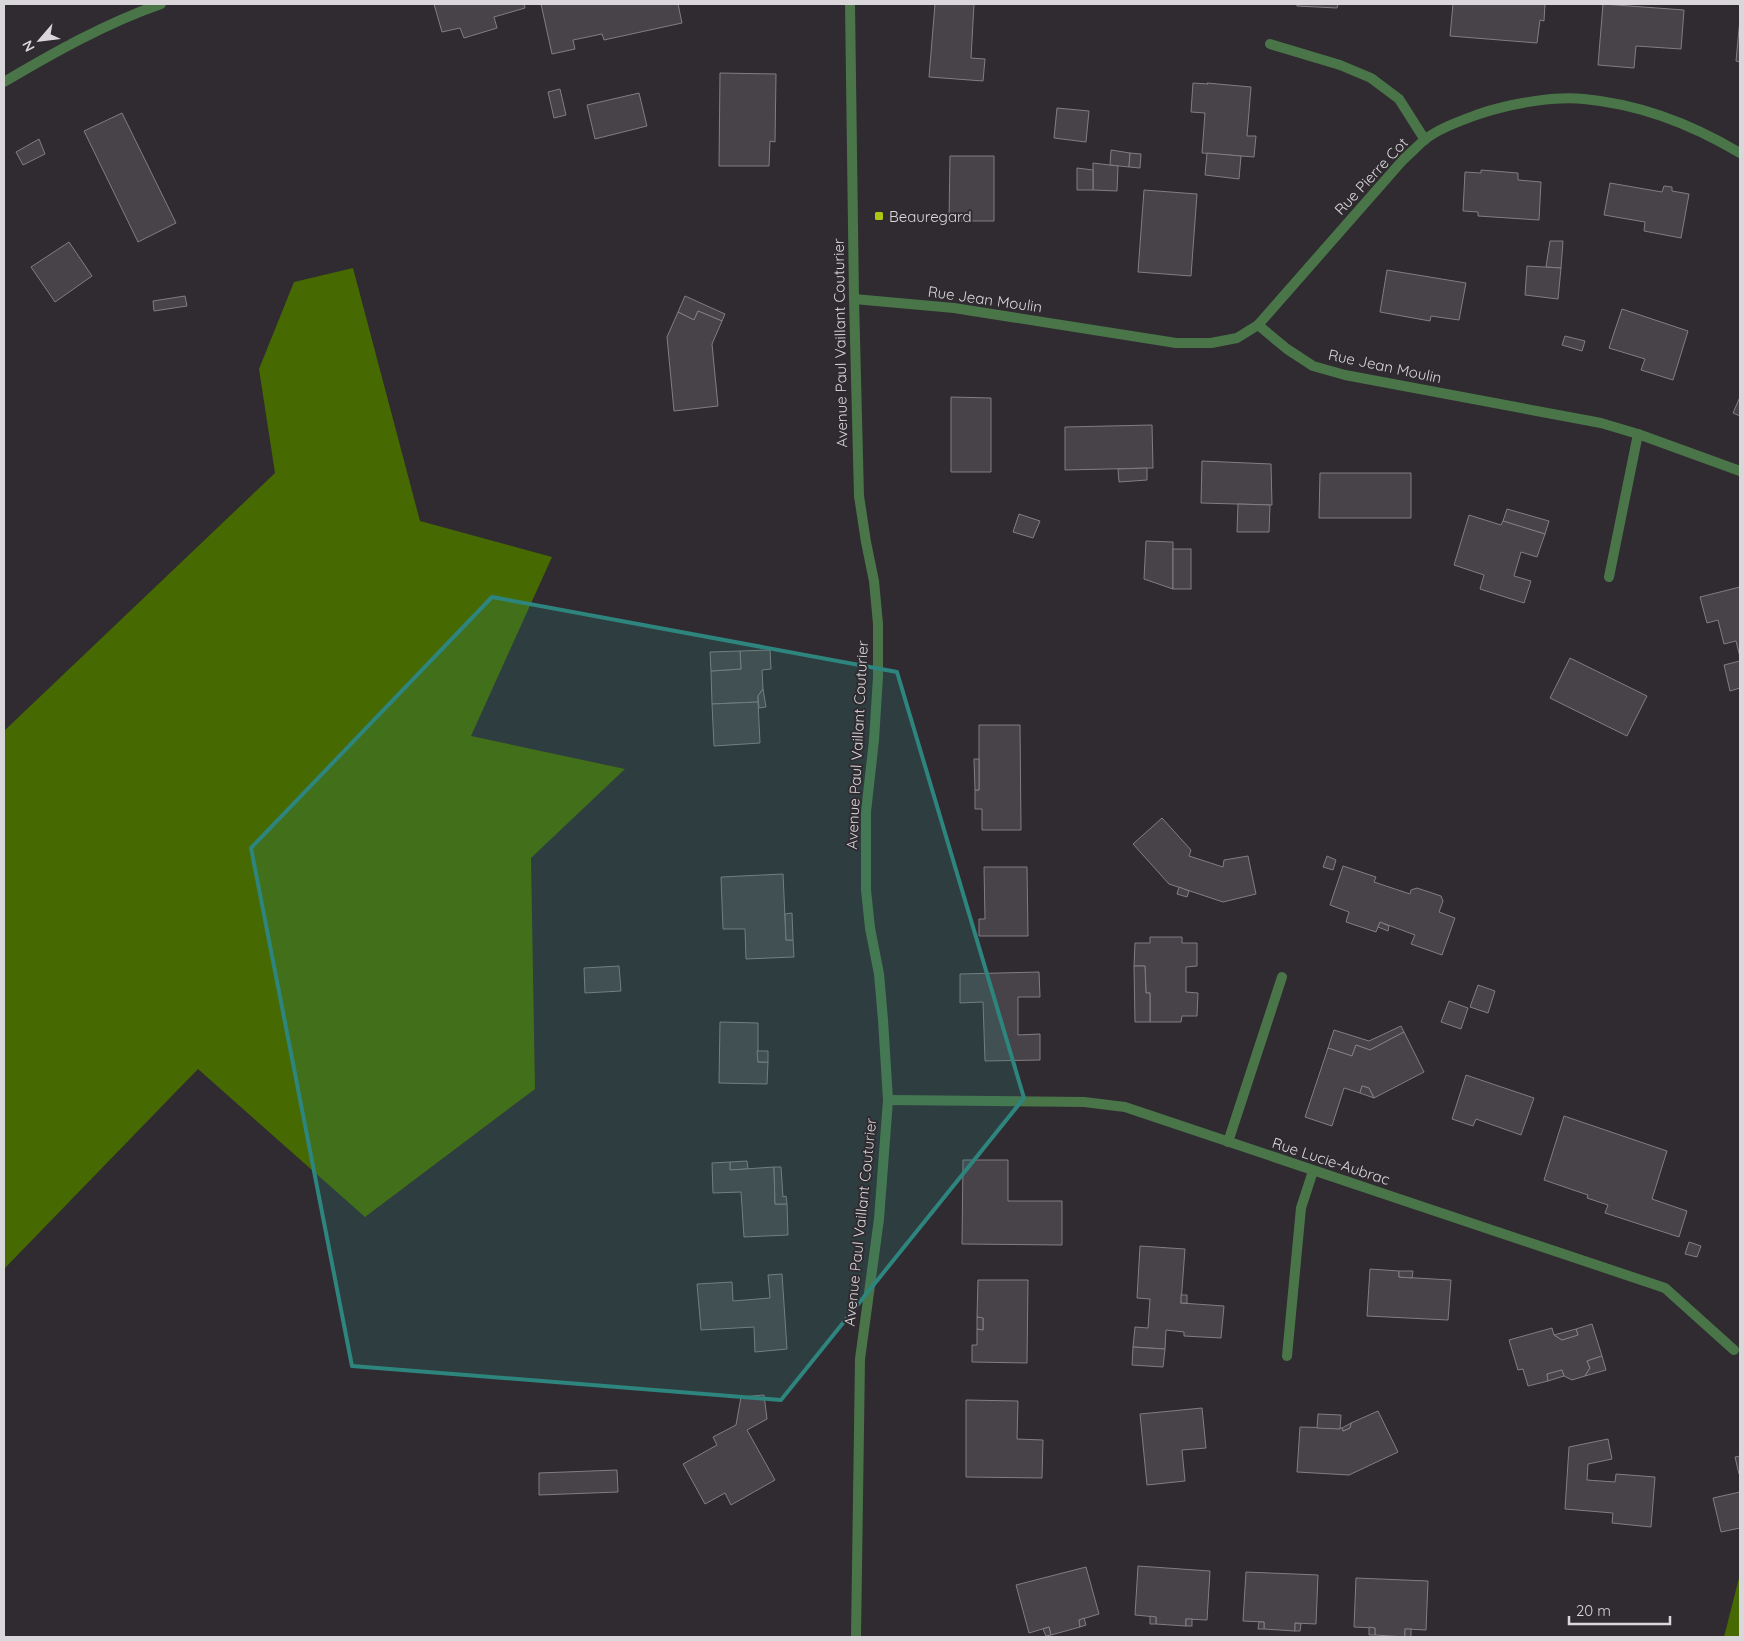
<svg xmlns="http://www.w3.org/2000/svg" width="1744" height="1641" viewBox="0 0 1744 1641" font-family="Quicksand,sans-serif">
  <rect width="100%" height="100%" fill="#2f2b30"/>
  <g fill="#466902">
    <polygon points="353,268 420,521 552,557 471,736 625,769 531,858 535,1089 365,1217 198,1069 4,1269 4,731 275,473 259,369 294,282"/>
    <polygon points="1740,1574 1740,1637 1724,1637"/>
  </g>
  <g fill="#474348" stroke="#827d83">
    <polygon points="434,4 524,4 525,8 494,17 497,28 464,38 460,28 442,32"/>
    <polygon points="541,4 678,4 682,23 604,40 602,34 573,40 575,49 552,54"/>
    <polygon points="935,4 974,4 971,58 985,59 983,81 929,77"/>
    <polygon points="1297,4 1338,4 1337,8 1297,6"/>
    <polygon points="1453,4 1545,4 1544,21 1540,20 1537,43 1450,36"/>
    <polygon points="1603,4 1684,10 1681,49 1636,46 1634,68 1598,65"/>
    <polygon points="1740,19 1740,62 1736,61"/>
    <polygon points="720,73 776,74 775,142 770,141 769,166 719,166"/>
    <polygon points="1193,83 1208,84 1207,83 1251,87 1247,136 1256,136 1254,157 1202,153 1205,113 1191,112"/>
    <polygon points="560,89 566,115 554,118 548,92"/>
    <polygon points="639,93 647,126 595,139 587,105"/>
    <polygon points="1057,108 1089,111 1086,142 1054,138"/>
    <polygon points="122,113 176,223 138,242 84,131"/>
    <polygon points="39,139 45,154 23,165 16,152"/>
    <polygon points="1111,150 1130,153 1129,167 1110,165"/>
    <polygon points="1130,153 1141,154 1140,168 1129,167"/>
    <polygon points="1207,153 1241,156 1239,179 1205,175"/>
    <polygon points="950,156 994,156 994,221 949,221"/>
    <polygon points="1093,163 1118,166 1117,191 1093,190"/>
    <polygon points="1077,168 1093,170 1093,190 1077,190"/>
    <polygon points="1481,170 1518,173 1518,180 1541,182 1539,220 1478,216 1478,212 1463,211 1465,172 1481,173"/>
    <polygon points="1610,183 1662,192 1664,186 1672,187 1672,191 1689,194 1681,238 1644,231 1645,222 1604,215"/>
    <polygon points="1144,190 1197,194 1191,276 1138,272"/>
    <polygon points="1550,241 1563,241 1561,268 1546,267"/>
    <polygon points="69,242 92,276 55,302 31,267"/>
    <polygon points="1527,266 1561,268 1558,299 1525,295"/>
    <polygon points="1387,270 1466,283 1459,320 1431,316 1430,321 1380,312"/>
    <polygon points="185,296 187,306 154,311 153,301"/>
    <polygon points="685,296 725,314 722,321 698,311 694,320 678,312"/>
    <polygon points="1622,309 1688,331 1673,380 1641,370 1645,359 1609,348"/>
    <polygon points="698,311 722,321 712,344 718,406 674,411 667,337 678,312 694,320"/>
    <polygon points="1565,336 1585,341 1582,351 1562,345"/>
    <polygon points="951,397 991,398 991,472 951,472"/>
    <polygon points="1740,397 1740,416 1733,413"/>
    <polygon points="1152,425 1153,468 1065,470 1065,427"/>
    <polygon points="1202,461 1271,464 1272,505 1201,503"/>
    <polygon points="1147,468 1147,480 1119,482 1118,469"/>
    <polygon points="1320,473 1411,473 1411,518 1319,518"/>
    <polygon points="1238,504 1270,505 1269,532 1237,532"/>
    <polygon points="1507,509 1549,521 1545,534 1503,521"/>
    <polygon points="1019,514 1040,521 1033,538 1013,532"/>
    <polygon points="1469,515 1501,525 1503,521 1545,534 1537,557 1521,552 1514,576 1531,581 1524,603 1480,589 1484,575 1454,565"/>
    <polygon points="1146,541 1173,542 1173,589 1144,579"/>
    <rect x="1173" y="549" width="18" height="40"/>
    <polygon points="1740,587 1740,657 1736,641 1724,644 1718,620 1707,623 1700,597"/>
    <polygon points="770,650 771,669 762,670 763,689 758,696 758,702 712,704 711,671 741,669 740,651"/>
    <polygon points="740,651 741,669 711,671 710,652"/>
    <polygon points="1570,658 1647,696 1627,736 1550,698"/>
    <polygon points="1740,661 1740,688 1730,691 1724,665"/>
    <polygon points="763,689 766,707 759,708 758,696"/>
    <polygon points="758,702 760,743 714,746 712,704"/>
    <polygon points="979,725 1020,725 1021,830 982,830 982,809 975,809 975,790 979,790"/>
    <polygon points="974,759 979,759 979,790 975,790"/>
    <polygon points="1162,818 1191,850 1189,856 1223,867 1224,860 1248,856 1256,894 1223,902 1169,884 1133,844"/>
    <polygon points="1327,856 1336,860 1333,870 1323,867"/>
    <polygon points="1343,866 1376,877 1374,882 1410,894 1411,890 1417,888 1441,896 1443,901 1439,912 1455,918 1442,955 1411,944 1415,935 1380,922 1376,932 1346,922 1349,912 1330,905"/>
    <polygon points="984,867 1027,867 1028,936 979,936 979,919 985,919"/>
    <polygon points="783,874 786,940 793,940 794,957 746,959 745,929 723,929 721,877"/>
    <polygon points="1179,887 1189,891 1187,897 1177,894"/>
    <polygon points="792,913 793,940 786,940 785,914"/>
    <polygon points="1380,922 1389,926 1388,931 1378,927"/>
    <polygon points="1150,937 1182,937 1182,943 1197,943 1197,966 1186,967 1186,992 1198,993 1197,1016 1182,1016 1181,1022 1150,1022 1150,993 1146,993 1145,966 1134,966 1135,943 1150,943"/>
    <polygon points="619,966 621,991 585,993 584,968"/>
    <polygon points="1134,966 1145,966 1146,993 1150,993 1150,1022 1135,1022"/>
    <polygon points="1039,972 1040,997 1018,997 1018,1035 1040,1034 1040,1060 985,1061 983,1002 960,1003 960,974"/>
    <polygon points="1478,985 1495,991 1488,1013 1470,1007"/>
    <polygon points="1449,1001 1468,1008 1461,1029 1441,1022"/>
    <polygon points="720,1022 758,1023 758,1062 768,1062 767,1084 719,1083"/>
    <polygon points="1401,1026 1404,1032 1370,1050 1356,1045 1352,1056 1328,1048 1334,1030 1369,1041"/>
    <polygon points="1404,1032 1424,1072 1374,1098 1369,1088 1362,1086 1360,1093 1344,1088 1332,1126 1305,1117 1328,1048 1352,1056 1356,1045 1370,1050"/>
    <polygon points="757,1051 768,1051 768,1062 758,1062"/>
    <polygon points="1466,1075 1534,1098 1521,1135 1476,1119 1473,1126 1452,1119"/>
    <polygon points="1362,1086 1369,1088 1374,1098 1360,1093"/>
    <polygon points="1564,1116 1667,1151 1652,1199 1687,1211 1679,1237 1605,1213 1608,1205 1587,1198 1588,1195 1544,1180"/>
    <polygon points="963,1160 1008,1160 1008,1201 1062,1201 1062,1245 962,1244"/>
    <polygon points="747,1161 748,1169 730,1170 730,1162"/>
    <polygon points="730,1162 730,1170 774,1167 775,1204 787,1204 788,1235 744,1237 741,1192 713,1193 712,1163"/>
    <polygon points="774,1167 781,1167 783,1197 786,1196 787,1204 775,1204"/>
    <polygon points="1689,1242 1701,1246 1697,1257 1685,1254"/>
    <polygon points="1140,1246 1185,1249 1181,1303 1224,1306 1221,1338 1184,1336 1184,1332 1166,1330 1165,1349 1133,1347 1135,1327 1148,1328 1150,1299 1137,1298"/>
    <polygon points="1370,1269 1399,1271 1399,1277 1451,1280 1448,1320 1367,1316"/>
    <polygon points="1399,1271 1413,1271 1412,1278 1399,1277"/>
    <polygon points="782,1274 787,1349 755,1352 754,1327 701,1330 697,1284 732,1282 733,1301 770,1298 768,1275"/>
    <polygon points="978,1280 1028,1280 1027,1363 972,1362 972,1345 977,1345 977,1329 983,1330 983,1318 977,1317"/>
    <rect x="1181" y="1295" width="6" height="8"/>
    <polygon points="977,1317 983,1318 983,1330 977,1329"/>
    <polygon points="1592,1324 1602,1356 1587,1361 1590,1368 1585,1376 1572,1380 1564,1376 1562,1370 1547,1374 1548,1381 1528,1386 1523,1369 1518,1370 1509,1340 1552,1328 1554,1335 1562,1340 1578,1335 1576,1329"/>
    <polygon points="1576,1329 1578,1335 1562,1340 1554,1335"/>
    <polygon points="1133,1347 1165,1349 1163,1367 1132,1365"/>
    <polygon points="1602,1356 1606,1370 1585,1376 1590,1368 1587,1361"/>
    <polygon points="1562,1370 1564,1376 1548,1381 1547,1374"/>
    <polygon points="764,1395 767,1419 747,1430 775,1480 731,1505 725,1493 705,1504 683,1464 717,1445 713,1437 736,1425 741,1397"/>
    <polygon points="966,1400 1018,1401 1017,1439 1043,1440 1042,1478 966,1477"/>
    <polygon points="1202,1408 1206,1448 1182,1450 1185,1481 1147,1485 1140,1414"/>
    <polygon points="1378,1411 1398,1452 1349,1475 1297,1472 1300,1427 1342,1428 1343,1431 1350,1428 1351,1423"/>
    <polygon points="1318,1414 1341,1415 1340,1429 1317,1428"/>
    <polygon points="1351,1423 1350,1428 1343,1431 1342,1428"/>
    <polygon points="1608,1439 1612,1459 1588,1464 1587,1480 1615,1482 1616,1474 1655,1477 1651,1527 1612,1523 1613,1513 1565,1509 1569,1447"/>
    <polygon points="1740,1456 1740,1474 1739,1474 1735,1457"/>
    <polygon points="617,1470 618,1492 539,1495 539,1473"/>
    <polygon points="1740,1492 1740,1528 1721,1532 1713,1498"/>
    <polygon points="1138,1566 1210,1571 1207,1620 1186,1619 1186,1626 1156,1624 1156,1617 1135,1615"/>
    <polygon points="1086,1567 1099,1614 1079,1620 1080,1627 1051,1635 1049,1627 1029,1633 1016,1585"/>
    <polygon points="1246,1572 1318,1575 1316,1624 1295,1623 1295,1631 1264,1629 1264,1622 1243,1621"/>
    <polygon points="1356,1578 1428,1581 1426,1630 1405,1629 1405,1637 1375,1635 1375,1628 1354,1627"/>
    <polygon points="1150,1616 1156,1617 1156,1624 1150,1624"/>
    <polygon points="1084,1618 1086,1625 1080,1627 1079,1620"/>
    <rect x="1186" y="1619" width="6" height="7"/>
    <polygon points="1259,1622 1264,1622 1264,1629 1258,1629"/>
    <polygon points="1295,1623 1301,1624 1300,1631 1295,1631"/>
    <polygon points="1049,1627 1051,1635 1046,1636 1043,1629"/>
    <polygon points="1369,1627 1375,1628 1375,1635 1369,1635"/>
    <rect x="1405" y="1629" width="6" height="8"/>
  </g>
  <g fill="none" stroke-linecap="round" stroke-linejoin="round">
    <g stroke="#4a7549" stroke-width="10">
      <polyline points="850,4 854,299 859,496 866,542 874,581 878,624 878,677 874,740 866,812 866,890 870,928 879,974 883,1020 888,1100 879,1219 860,1359 856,1637"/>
      <polyline points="1270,44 1340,65 1371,78 1399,99 1425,140"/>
      <path d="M4 82C53 53 106 23 161 4"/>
      <path d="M854 299 954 308 1176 343H1211L1237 338 1258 325 1402 161C1409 154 1417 147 1424 140 1440 128 1460 121 1479 114 1509 104 1552 96 1584 99 1639 104 1693 125 1740 153"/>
      <polyline points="1258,325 1287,349 1313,366 1345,375 1601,423 1638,434 1740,471"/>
      <polyline points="1609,577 1638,434"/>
      <polyline points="888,1100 1084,1102 1125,1107 1665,1288 1734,1350"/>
      <polyline points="1228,1142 1282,977"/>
      <polyline points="1287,1356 1301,1208 1313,1171"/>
    </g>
  </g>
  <path fill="#2d857e" fill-opacity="0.2" stroke="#2d857e" stroke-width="4" stroke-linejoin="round" d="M492 597 897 672 1024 1098 781 1400 352 1366 251 848Z"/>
  <rect fill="#adc60f" stroke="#2f2b30" stroke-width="2" x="874" y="211" width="10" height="10" rx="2.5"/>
  <g text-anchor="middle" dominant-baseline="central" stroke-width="4" stroke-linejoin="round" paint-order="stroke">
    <g font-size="15" fill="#dad7da" stroke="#2f2b30">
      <text transform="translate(1371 176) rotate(-47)">Rue Pierre Cot</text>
      <text transform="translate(985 299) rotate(8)">Rue Jean Moulin</text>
      <text transform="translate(840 343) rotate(-91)">Avenue Paul Vaillant Couturier</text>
      <text transform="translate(1385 366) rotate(12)">Rue Jean Moulin</text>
      <text transform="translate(857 745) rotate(-87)">Avenue Paul Vaillant Couturier</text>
      <text transform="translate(1331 1161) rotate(18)">Rue Lucie-Aubrac</text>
      <text transform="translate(860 1222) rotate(-84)">Avenue Paul Vaillant Couturier</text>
    </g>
    <g font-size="15" fill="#dad7da" stroke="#2f2b30" text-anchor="start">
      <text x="889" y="216">Beauregard</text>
    </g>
  </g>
  <rect width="1744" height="1641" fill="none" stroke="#dad7da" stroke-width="10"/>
  <g transform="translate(40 40) rotate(242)" stroke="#2f2b30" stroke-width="4" paint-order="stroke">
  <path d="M0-4L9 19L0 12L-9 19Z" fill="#dad7da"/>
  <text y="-8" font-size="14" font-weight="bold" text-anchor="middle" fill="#dad7da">N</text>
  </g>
  <path d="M1569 1616v8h101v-8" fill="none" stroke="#dad7da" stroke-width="2.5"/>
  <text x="1576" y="1616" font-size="15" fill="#dad7da" stroke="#2f2b30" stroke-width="4" paint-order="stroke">20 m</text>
</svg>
